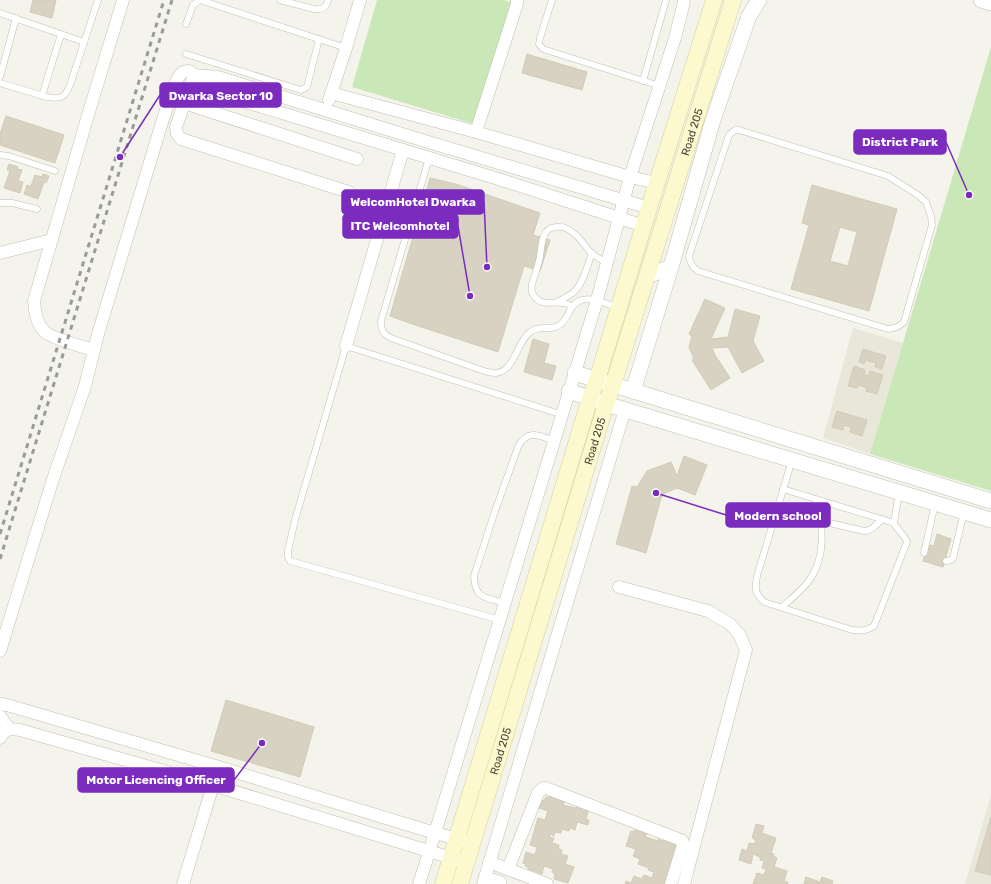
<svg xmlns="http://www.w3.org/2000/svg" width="991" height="884" viewBox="0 0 991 884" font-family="Rubik,sans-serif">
  <rect width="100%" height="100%" fill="#f5f4ec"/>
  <g fill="#e9e7da">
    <polygon points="853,328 903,343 870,454 823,438"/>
    <polygon points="991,795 991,884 965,884"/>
  </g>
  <g fill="#cae8b7">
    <polygon points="377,0 504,0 513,3 477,125 352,87"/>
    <polygon points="991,47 991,491 870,454"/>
  </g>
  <g fill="#d7d2c1" stroke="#d2cbb5" fill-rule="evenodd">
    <polygon points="33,0 56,0 52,18 30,12"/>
    <polygon points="527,54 587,72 582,90 522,73"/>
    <polygon points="6,116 64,135 55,163 0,145 0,134"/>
    <polygon points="9,164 18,167 17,169 22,170 18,181 23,182 20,193 4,188 10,171 7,170"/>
    <polygon points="43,174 49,176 46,183 44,182 38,199 24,194 27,185 31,186 35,175 42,177"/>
    <polygon points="430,178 459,185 540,213 533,235 550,240 540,271 524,266 498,352 415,325 390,316"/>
    <path d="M812 185 897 209 869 311 791 289 809 225 802 223ZM840 227 857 232 848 266 830 261Z"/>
    <polygon points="705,299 725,308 711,339 728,337 735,309 760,316 753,341 764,361 742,373 728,347 712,348 715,355 730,378 711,390 692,360 694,359 689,347 692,336 689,334"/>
    <polygon points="533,339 549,344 544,363 556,366 552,380 524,372"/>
    <polygon points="863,349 886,356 882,369 875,367 876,363 865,360 864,364 859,362"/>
    <polygon points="854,366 865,370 864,375 868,376 870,371 883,375 877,394 866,391 867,388 858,385 857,388 848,386"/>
    <polygon points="837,411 867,420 862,436 850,432 851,427 844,425 843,430 832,427"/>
    <polygon points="684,456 707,465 695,495 677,488 665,493 661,498 646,553 616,544 632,486 637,487 647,471 671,462 677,476"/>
    <polygon points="937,534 951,539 943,567 923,561 927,544 934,546"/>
    <polygon points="226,700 314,727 300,777 211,751"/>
    <polygon points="550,796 565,800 563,805 576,808 578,803 589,808 586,819 589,820 588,825 577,822 575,830 570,828 569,831 562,829 561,833 555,832 554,836 550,834 549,837 554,838 552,843 559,845 558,849 562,850 561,854 568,856 565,864 574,867 568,883 554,879 555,874 552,872 553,869 544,866 542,874 528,869 528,867 525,866 526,864 523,863 526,852 535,855 537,847 530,845 538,818 545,820 548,811 539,808 542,800 544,801 546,797 549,798"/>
    <polygon points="991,817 991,875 975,871"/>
    <polygon points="756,824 764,826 762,833 776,838 771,853 774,854 773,856 777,858 774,867 787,871 784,881 788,882 787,884 753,884 757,873 764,875 766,869 762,868 764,861 760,860 760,857 753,854 751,864 739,860 742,849 747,851 749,843 754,844 756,840 752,838"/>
    <polygon points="634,830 641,832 642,831 647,833 645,837 658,841 658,839 662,841 663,839 673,843 672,844 676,845 676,848 677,848 673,859 672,859 669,867 672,868 667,884 625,884 626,881 631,883 634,876 642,879 644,875 652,878 654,872 648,870 649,868 638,864 640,859 633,856 636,849 626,846 631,831 634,832"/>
    <polygon points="806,877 820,882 822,877 833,881 832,884 804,884"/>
  </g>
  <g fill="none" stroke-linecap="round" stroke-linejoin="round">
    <defs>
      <g id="service">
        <polyline points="200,0 346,48"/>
        <path d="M280 0 314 9C322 10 326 8 328 0"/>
        <polyline points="552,0 540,38 539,44 543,49 660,86"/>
        <polyline points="0,13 84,42"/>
        <polyline points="186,24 193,5 200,0"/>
        <polyline points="186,54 301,90 307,87 319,39"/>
        <polyline points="0,77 16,18"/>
        <polyline points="643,81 666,0"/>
        <path d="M0 83 47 97C61 99 65 98 70 85L98 0"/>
        <polyline points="42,96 61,34"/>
        <path d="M735 130H739L888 176 918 195 926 202 931 216 932 225 904 322C899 327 895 328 888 329L698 271C692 267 690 263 689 256L729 135Z"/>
        <polyline points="0,155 9,156 55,171"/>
        <path d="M429 158 381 321C381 330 383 334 391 338L484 371C487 372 492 373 496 373 515 371 516 343 530 332 540 324 552 332 561 324 567 319 568 312 573 306 583 292 605 303 618 308"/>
        <polyline points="0,203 12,203 37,209"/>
        <path d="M557 302C563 299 569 296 574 292 584 282 587 266 592 253"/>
        <path d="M572 307C569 305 567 303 563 303 552 301 542 307 534 296 531 292 531 289 532 284 535 275 538 266 540 257 541 250 541 243 544 236 548 224 564 225 572 232 580 237 585 246 591 253 596 257 601 260 607 263"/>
        <path d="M792 460 757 576C755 588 754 592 764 602L852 630C862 631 866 631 874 626L907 542C905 535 897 530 894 523L899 492"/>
        <polyline points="783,489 894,523"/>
        <path d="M821 521 864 531C872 531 877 524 882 519"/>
        <polyline points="924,553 935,504"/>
        <path d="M946 561C949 561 951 561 953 558L964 512"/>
        <path d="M505 603C486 597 475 600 474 576L495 511 518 447C527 429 539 435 554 441"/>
        <path d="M782 607C791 599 801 591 808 582 826 559 824 525 815 499"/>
        <polyline points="500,620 290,561 288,557 288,551 295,520 346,346 563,415"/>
      </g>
      <g id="minor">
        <polyline points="194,75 218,77 425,141 649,208"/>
        <polyline points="194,75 176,127 177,134 181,139 349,192"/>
        <polyline points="331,93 476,132 630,177 657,183"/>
        <polyline points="329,100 346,48 360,0"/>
        <polyline points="184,103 357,159"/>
        <polyline points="476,132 517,4 517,0"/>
        <polyline points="0,253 52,240"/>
        <polyline points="346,346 403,150"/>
        <path d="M94 350C83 347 50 338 44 331 36 323 35 311 34 301L88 115 123 0"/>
        <polyline points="619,587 708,611 730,624 739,634 746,650 684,884"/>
        <path d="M0 651 53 479 85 386 98 334 163 119C167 109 174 78 183 72 185 71 186 71 189 71L216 93 505 181 644 226"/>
        <polyline points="0,704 7,705 219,767 435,833 465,841"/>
        <polyline points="0,716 9,729"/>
        <path d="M0 738C4 729 10 728 20 730L213 785 458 860"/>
        <polyline points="489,862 547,884"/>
        <polyline points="508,869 538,793 543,788 546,788 681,840 683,842 683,845 671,884"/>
        <polyline points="485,877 500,882 500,884"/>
        <polyline points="183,884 213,785"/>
        <polyline points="419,884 435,833 597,300 630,177 675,38 683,6 684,0"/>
        <polyline points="483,884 625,409"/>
      </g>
      <g id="tertiary">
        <polyline points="981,0 991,3"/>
        <polyline points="647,276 671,267 713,120 749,16 759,0"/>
        <polyline points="575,373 991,501"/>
        <polyline points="569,391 606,404 991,520"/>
        <polyline points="633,391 671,267"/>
      </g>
      <g id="secondary">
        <polyline points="443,884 590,398 597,380 649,208 714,0"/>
        <path id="s1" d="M460 884 606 404 613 385 733 0"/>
      </g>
    </defs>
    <use href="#service" stroke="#c1beae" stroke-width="7"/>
    <use href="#minor" stroke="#c1beae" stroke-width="13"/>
    <use href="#tertiary" stroke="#c1beae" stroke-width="16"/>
    <use href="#secondary" stroke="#d4ce9d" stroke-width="17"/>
    <use href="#service" stroke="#fff" stroke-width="6"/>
    <use href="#minor" stroke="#fff" stroke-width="12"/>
    <use href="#tertiary" stroke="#fff" stroke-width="15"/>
    <use href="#secondary" stroke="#fdf9ce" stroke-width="16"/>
    <g stroke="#9a9a9a" stroke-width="3" stroke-dasharray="5 5" stroke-linecap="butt">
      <polyline points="0,534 164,0"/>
      <polyline points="0,559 172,0"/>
    </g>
  </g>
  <g text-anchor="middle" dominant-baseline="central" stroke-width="3.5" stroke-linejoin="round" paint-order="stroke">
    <g font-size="11" fill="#4a4639" stroke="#fff">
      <text stroke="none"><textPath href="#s1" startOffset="787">Road 205</textPath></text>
      <text stroke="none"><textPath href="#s1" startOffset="463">Road 205</textPath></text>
      <text stroke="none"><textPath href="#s1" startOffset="139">Road 205</textPath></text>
    </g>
  </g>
  <path fill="none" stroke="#7b2cbf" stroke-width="1.5" d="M120 157L160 95M969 195L946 142M487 267L484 202M470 296L458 226M656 493L726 515M262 743L234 780"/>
  <g fill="#7b2cbf" stroke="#fff" stroke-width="1.5">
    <circle cx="120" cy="157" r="4"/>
    <circle cx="969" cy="195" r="4"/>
    <circle cx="487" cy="267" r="4"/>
    <circle cx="470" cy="296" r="4"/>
    <circle cx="656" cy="493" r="4"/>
    <circle cx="262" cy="743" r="4"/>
  </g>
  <g fill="#7b2cbf" stroke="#7b2cbf" stroke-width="1.5">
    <rect x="160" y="83" width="121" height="24" rx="4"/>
    <rect x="854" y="130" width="92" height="24" rx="4"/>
    <rect x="342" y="190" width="142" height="24" rx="4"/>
    <rect x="343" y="214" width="115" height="24" rx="4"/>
    <rect x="726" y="503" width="104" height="24" rx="4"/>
    <rect x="78" y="768" width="156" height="24" rx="4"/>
  </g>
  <g font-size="12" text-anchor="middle" font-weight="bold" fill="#fff">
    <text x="221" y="100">Dwarka Sector 10</text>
    <text x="900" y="146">District Park</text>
    <text x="413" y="206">WelcomHotel Dwarka</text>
    <text x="400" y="230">ITC Welcomhotel</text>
    <text x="778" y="520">Modern school</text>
    <text x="156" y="784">Motor Licencing Officer</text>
  </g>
</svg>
